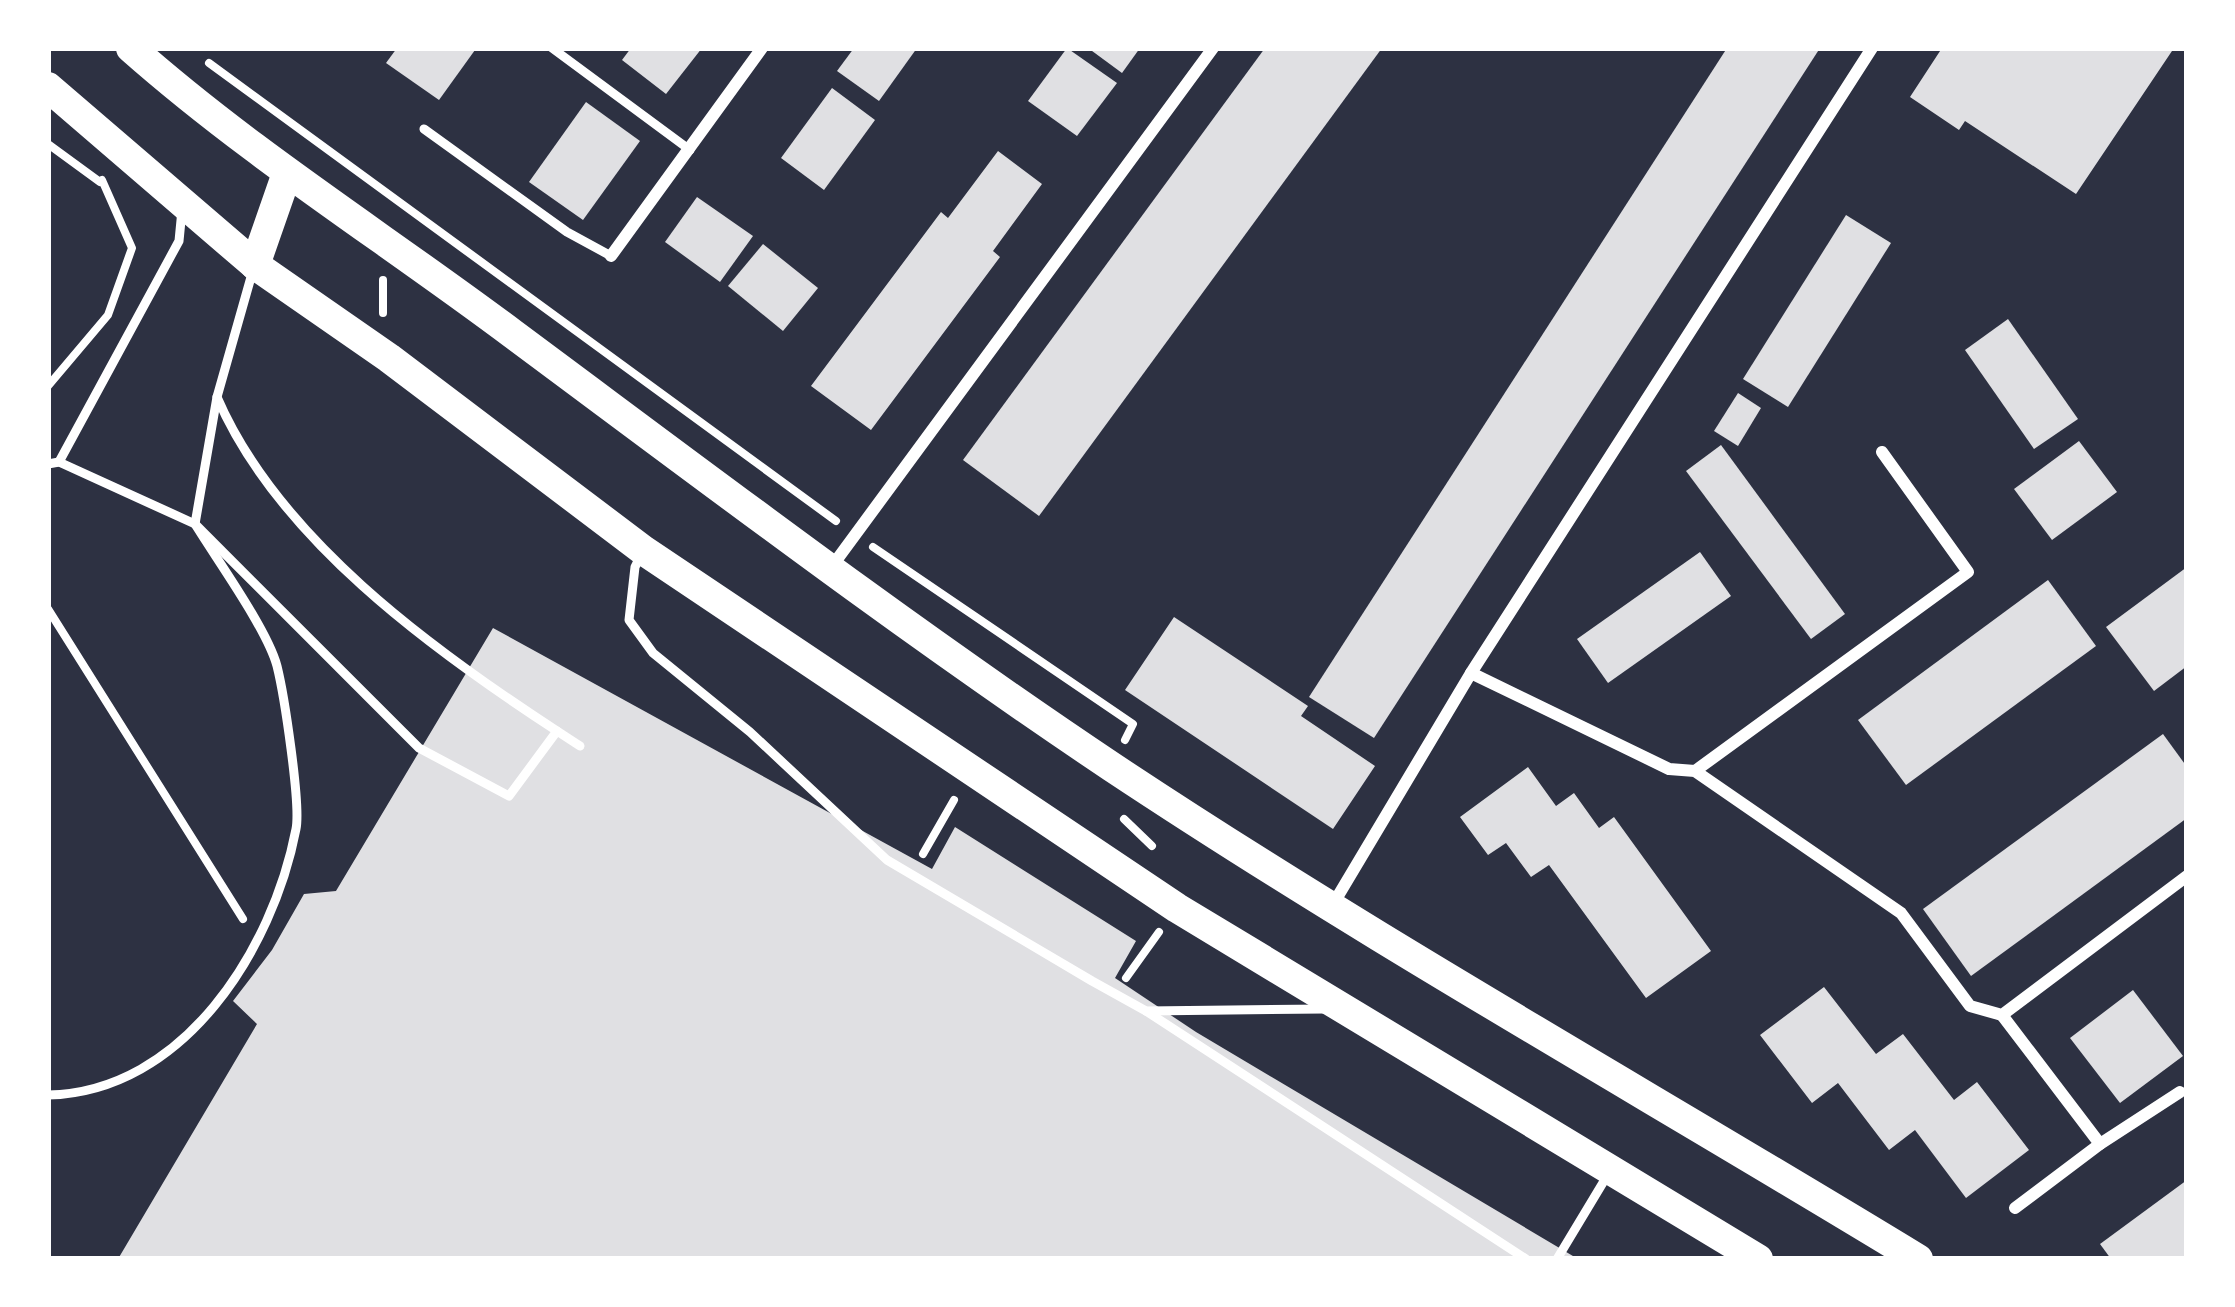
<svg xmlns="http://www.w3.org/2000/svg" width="2235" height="1307" viewBox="0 0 2235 1307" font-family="Signika,sans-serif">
  <rect width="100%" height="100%" fill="#2d3142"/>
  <g fill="#e0e0e3">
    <polygon points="397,48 472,48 475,50 439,100 386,63"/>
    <polygon points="631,48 702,48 666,94 622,60"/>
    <polygon points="854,48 917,48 879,101 837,71"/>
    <polygon points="1067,48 1117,83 1077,136 1028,101"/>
    <polygon points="1088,48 1140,48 1122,73"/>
    <polygon points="1265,48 1382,48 1039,516 963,460"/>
    <polygon points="1727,48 1820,48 1374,738 1309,697"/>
    <polygon points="1942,48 2174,48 2076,194 1965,121 1959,130 1910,97"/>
    <polygon points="832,88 875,120 824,190 781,158"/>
    <polygon points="586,102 640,141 583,220 529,182"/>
    <polygon points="998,151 1042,184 993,251 1000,257 871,430 811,386 941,212 948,218"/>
    <polygon points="697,197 753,236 720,282 665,242"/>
    <polygon points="1846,215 1891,243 1788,407 1743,379"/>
    <polygon points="763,244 818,288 783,331 728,286"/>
    <polygon points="2008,319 2078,419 2034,449 1965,350"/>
    <polygon points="1738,393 1761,408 1738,446 1714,431"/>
    <polygon points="2079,441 2117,492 2052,540 2014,489"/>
    <polygon points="1721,445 1845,614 1811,639 1686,471"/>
    <polygon points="1700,552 1731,596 1608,683 1577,639"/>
    <polygon points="2187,567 2187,666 2154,691 2106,627"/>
    <polygon points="2048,580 2096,646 1906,785 1858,720"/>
    <polygon points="1174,617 1308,706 1301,716 1375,766 1333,829 1125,690"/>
    <polygon points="493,628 932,869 955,827 1136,941 1115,978 1196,1032 1578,1259 118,1259 257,1024 233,1001 272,950 304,894 336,891"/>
    <polygon points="2163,734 2187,767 2187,818 1971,976 1923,909"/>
    <polygon points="1528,767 1556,806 1574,793 1599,828 1614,817 1711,951 1646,998 1549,865 1531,877 1506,843 1488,855 1460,817"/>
    <polygon points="1824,987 1876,1054 1903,1034 1954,1100 1977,1082 2029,1150 1966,1198 1915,1130 1889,1150 1838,1083 1812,1103 1760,1035"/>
    <polygon points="2133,990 2183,1056 2120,1103 2070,1038"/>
    <polygon points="2187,1180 2187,1259 2111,1259 2100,1244"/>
  </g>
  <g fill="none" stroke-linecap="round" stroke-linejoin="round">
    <g stroke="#fff" stroke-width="8">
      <polyline points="209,63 836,521"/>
      <polyline points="48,144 100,182"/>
      <polyline points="383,280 383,313"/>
      <polyline points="48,386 108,315 132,248 102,180"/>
      <polyline points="873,547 1133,724 1125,740"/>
      <polyline points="48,609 243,919"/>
      <polyline points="1124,819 1152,846"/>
      <polyline points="923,854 954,800"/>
      <polyline points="1126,978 1159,932"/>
    </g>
    <g stroke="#fff" stroke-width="9">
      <polyline points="552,48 690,150"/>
      <polyline points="424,129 567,232 611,256"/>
      <polyline points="59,462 179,241 182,210"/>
      <path d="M48 464 59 462 195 524 419 748 509 796 557 731C431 649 277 537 217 397"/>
      <polyline points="642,553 635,567 629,620 653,653 750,732 887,860 1092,981 1146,1011 1325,1009"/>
      <polyline points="557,731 580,746"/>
      <polyline points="1146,1011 1526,1259"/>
      <path d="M48 1095C184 1092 273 949 296 829 301 804 284 694 277 666 267 629 217 560 195 524L217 397 253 270"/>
      <polyline points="1557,1259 1607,1176"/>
    </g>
    <g stroke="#fff" stroke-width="12">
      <polyline points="611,256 762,48"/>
      <polyline points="830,569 1213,48"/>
      <polyline points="1471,673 1669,769 1695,771 1901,913 1970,1006 2002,1015 2187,876"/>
      <polyline points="1695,771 1968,572 1882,452"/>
      <polyline points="1332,906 1471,673 1872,48"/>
      <polyline points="2002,1015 2100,1144 2015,1208"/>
      <polyline points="2100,1144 2180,1092"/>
    </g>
    <g stroke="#fff" stroke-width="30">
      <path d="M131 48C251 154 385 238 513 334 711 481 907 630 1112 767 1374 941 1649 1095 1918 1259"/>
      <polyline points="48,87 255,265 389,358 643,550 1177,908 1758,1259"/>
      <polyline points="255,265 286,176"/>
    </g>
  </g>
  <rect width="2235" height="1307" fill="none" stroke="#ffffff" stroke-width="102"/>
</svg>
